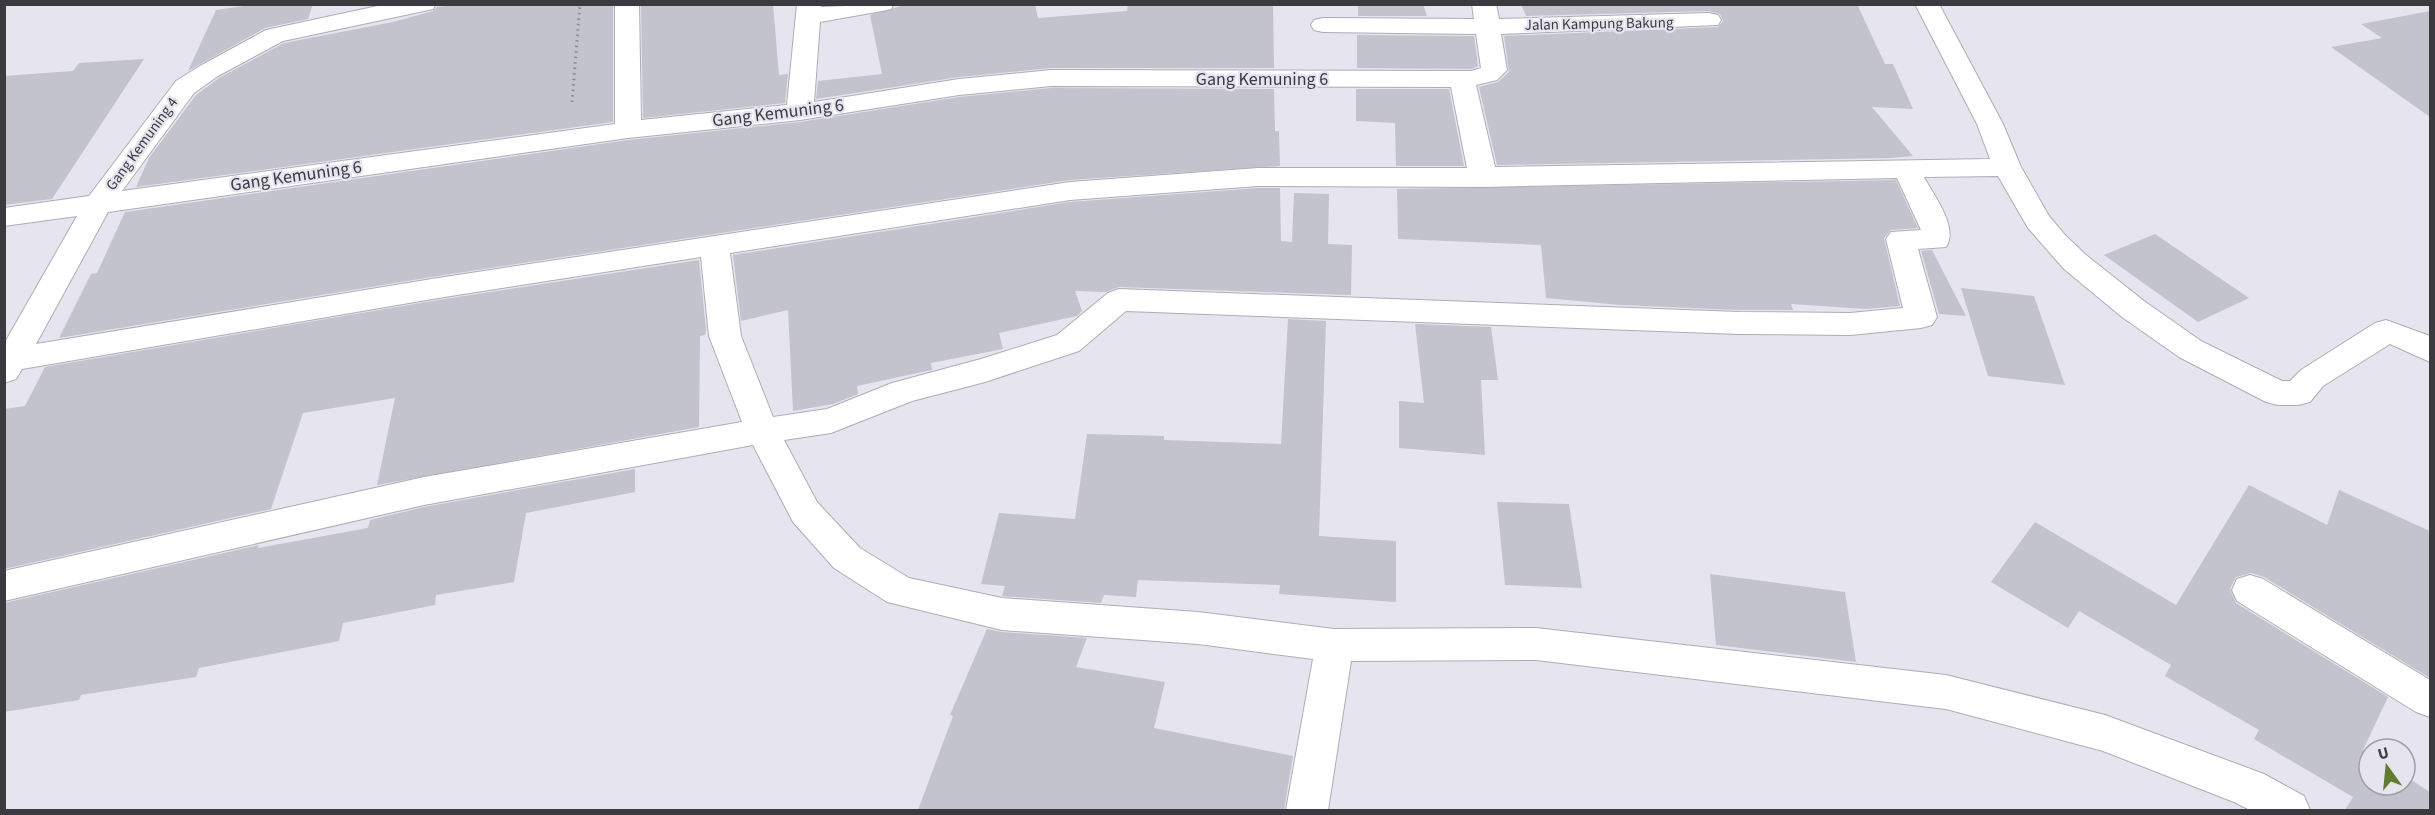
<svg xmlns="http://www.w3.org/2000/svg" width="2435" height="815" viewBox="0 0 2435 815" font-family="'Source Sans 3',sans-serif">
  <rect width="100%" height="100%" fill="#e5e4ef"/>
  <g fill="#c3c3cd">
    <polygon points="258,4 313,4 308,19 265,28 188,71 216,10"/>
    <polygon points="463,4 613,4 613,122 136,187 149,158 196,95 219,78 284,43 393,22 433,11 437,7"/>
    <polygon points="641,4 773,4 779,75 788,74 785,103 643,118"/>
    <polygon points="908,4 1035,4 1038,18 1127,11 1128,4 1273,4 1274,68 1051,68 959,77 816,99 818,81 882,74 870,15"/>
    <polygon points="1358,4 1423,4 1427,16 1358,16"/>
    <polygon points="1521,4 1857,4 1885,64 1893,64 1913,109 1872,107 1913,156 1891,158 1497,165 1479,87 1498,82 1509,72 1504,36 1718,27 1723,21 1720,14 1709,11 1526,16"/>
    <polygon points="2430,11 2430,117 2331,47 2382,38 2361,24"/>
    <polygon points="1357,35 1474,36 1478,66 1471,69 1357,68"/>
    <polygon points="144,59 52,199 4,205 4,76 73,71 79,63"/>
    <polygon points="1051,88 1274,89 1275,131 1279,131 1280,166 1070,180 438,276 59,338 91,274 97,273 125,212 628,140 800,122 959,97"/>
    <polygon points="1356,89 1449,89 1464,166 1396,166 1395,123 1356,121"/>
    <polygon points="1896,180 1918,228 1891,230 1884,238 1900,306 1866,309 1791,304 1793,310 1739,310 1620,305 1546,298 1541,245 1398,239 1397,189"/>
    <polygon points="1258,188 1280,188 1281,241 1292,242 1294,193 1329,194 1328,244 1352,245 1351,295 1119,287 1106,292 1075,291 1082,311 1077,316 999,333 1003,349 931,363 932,370 857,386 858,394 833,404 793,411 788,310 741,321 733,255 1070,202"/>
    <polygon points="2155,234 2249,298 2198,322 2104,255"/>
    <polygon points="1932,250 1966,316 1939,314 1921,251"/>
    <polygon points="699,260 706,330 705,335 700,336 699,427 377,485 395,398 303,413 271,509 4,569 4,409 25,406 45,367 438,300"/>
    <polygon points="1961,288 2034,296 2065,385 1988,376"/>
    <polygon points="1288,319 1326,321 1319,536 1396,541 1396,602 1279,594 1280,585 1138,580 1136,597 1104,595 1101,603 1002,596 1005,586 981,584 999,513 1075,519 1087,434 1164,436 1164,440 1281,444"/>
    <polygon points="1415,324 1491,327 1498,380 1481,380 1485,455 1399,448 1399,401 1424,403"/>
    <polygon points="635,469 635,492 526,513 514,582 436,595 435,605 343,623 339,641 199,668 196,677 81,695 79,700 4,712 4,603 259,545 258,548 368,528 370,520 424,507"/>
    <polygon points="2249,485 2327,525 2339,490 2430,531 2430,678 2264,577 2251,573 2236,577 2230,589 2236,603 2388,697 2363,750 2369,754 2369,785 2405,785 2405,776 2430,792 2430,810 2345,810 2353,797 2254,739 2259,730 2165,676 2171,665 2079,611 2068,628 1991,582 2035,522 2176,605"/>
    <polygon points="1497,502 1569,504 1582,588 1505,585"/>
    <polygon points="1710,574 1845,592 1856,662 1716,645"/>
    <polygon points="987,629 1002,632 1087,638 1076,667 1165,682 1154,728 1293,756 1284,810 918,810 953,716 950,715"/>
  </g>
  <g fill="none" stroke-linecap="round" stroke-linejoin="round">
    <defs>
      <g id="street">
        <path d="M387 4H436L433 9 424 11 283 41 218 76 194 93 122 191 615 124V4H639L641 120 787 105 797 4H821V7L894 4 891 9 882 11 820 22 814 102 959 79 1051 70 1471 71 1481 68 1476 34 1323 32 1314 30 1311 25 1314 20 1323 18 1474 19 1472 4H1496L1499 19 1709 13 1718 15 1721 20 1718 25 1501 34 1507 70 1497 80 1476 85 1495 167 1990 159 1977 124 1915 4H1939L2003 124 2021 167 2049 216 2065 235 2086 255 2144 301 2201 341 2282 381H2290L2301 370 2375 323 2386 320 2430 336V362L2390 344 2323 386 2310 402 2298 405H2278L2266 402 2179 357 2122 317 2064 269 2028 228 1998 176 1924 177C1934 196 1959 227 1946 247L1918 249 1937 317 1932 325 1921 328 1850 335 1739 334 1126 311 1079 351 985 382 912 401 831 433 784 440 817 502 860 548 909 578 1002 598 1198 612 1334 629 1536 628 1946 675 2105 715 2264 774 2304 796 2310 810H2250L2234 802 2103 751 1946 709 1536 660 1351 661 1328 810H1286L1313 659 1198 644 1002 630 887 602 834 568 793 522 753 445 424 505 4 601V571L424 477 742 422 709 336 701 257 438 298 22 369 16 379 4 383V344L77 216 4 226V208L89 196 176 81 200 66 266 30ZM1051 86 1451 87 1467 168H1258L1070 182 438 278 36 344 108 212 628 138 800 120 959 95ZM1897 178 1921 230 1891 232 1886 239 1903 308 1850 313 1739 312 1119 289 1108 293 1057 335 981 359 892 383 827 409 773 417 741 336 730 253 1070 200 1258 186 1483 187Z"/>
        <polygon points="2250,575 2263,579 2430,680 2430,717 2416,712 2237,601 2232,590 2237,579"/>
      </g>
    </defs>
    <use href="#street" stroke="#aeadb7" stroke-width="2"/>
    <polyline stroke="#8b8a92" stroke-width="3" stroke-dasharray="1.5 4" stroke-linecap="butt" points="572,102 580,4"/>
    <use href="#street" fill="#fff" fill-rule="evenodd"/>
  </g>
  <g text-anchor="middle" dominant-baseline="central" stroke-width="4.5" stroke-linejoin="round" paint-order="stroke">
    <g font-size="15" fill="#3b3b3f" stroke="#e5e4ef">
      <text transform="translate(1599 24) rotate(-1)">Jalan Kampung Bakung</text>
      <text transform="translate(142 144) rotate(-54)">Gang Kemuning 4</text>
    </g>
    <g font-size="18" fill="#3b3b3f" stroke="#e5e4ef">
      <text x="1262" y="79">Gang Kemuning 6</text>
      <text transform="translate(778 113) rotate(-7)">Gang Kemuning 6</text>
      <text transform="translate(296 176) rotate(-8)">Gang Kemuning 6</text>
    </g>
  </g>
  <rect width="2435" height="815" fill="none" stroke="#3b3b3f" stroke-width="12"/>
  <g transform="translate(2387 767) rotate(345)"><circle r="28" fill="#e5e4ef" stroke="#a1a0a9" stroke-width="1.5"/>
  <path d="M0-4.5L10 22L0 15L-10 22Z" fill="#637b2e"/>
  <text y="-9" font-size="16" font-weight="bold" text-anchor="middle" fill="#3b3b3f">U</text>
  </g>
</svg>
